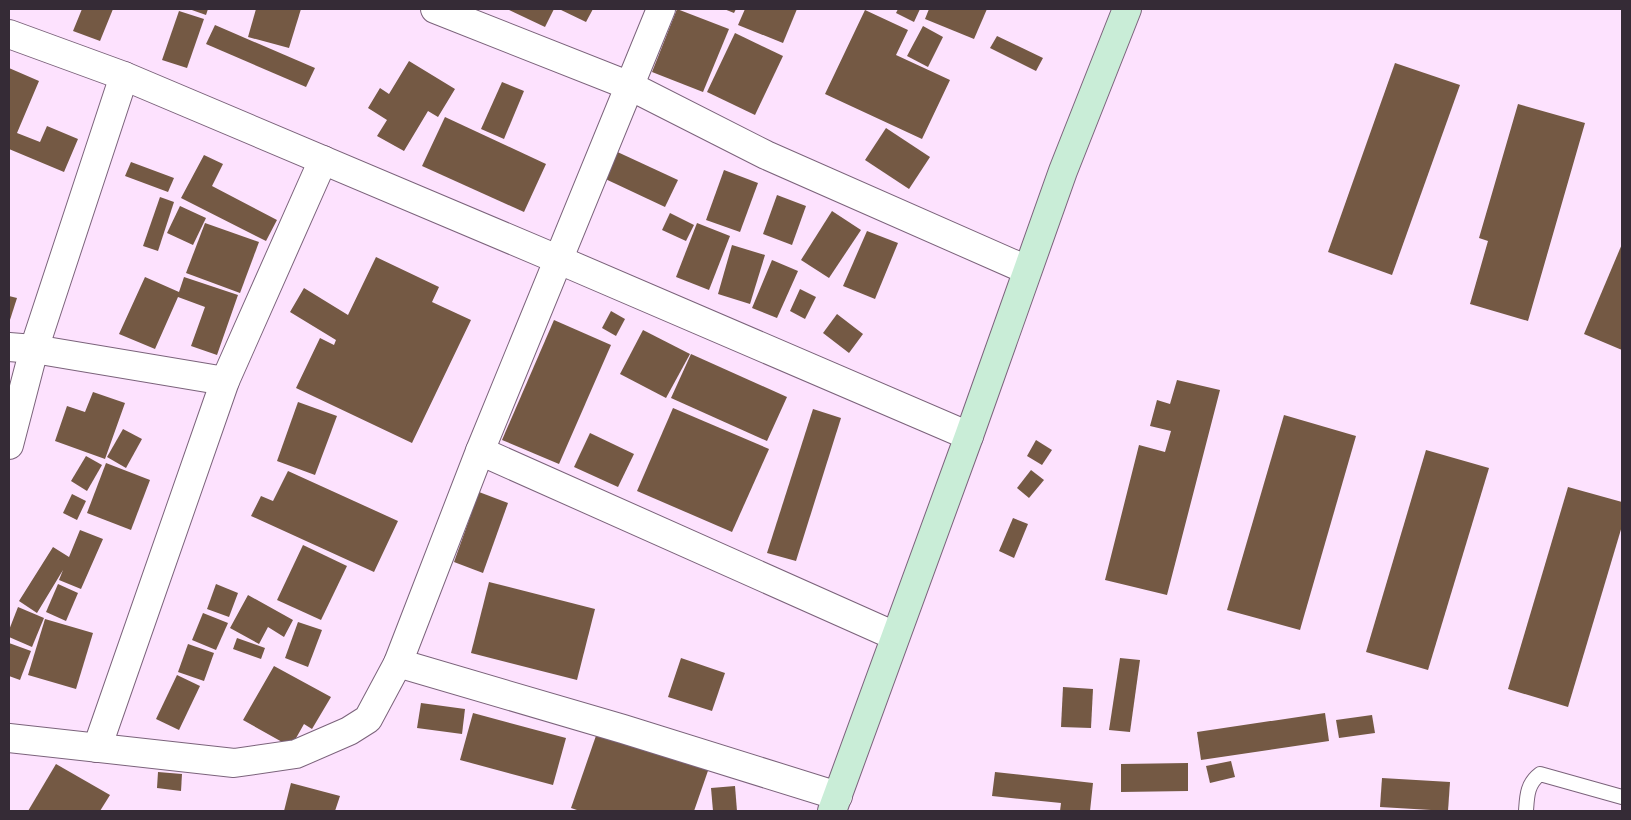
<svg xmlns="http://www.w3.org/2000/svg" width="1631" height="820" viewBox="0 0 1631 820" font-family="'Asap Condensed',sans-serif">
  <rect width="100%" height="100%" fill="#fde2fe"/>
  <g fill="#745944">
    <polygon points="82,9 113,9 100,41 73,31"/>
    <polygon points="189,9 208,9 206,15"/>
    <polygon points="256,9 301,9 289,48 248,37"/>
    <polygon points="507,9 554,9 545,27"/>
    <polygon points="559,9 593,9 586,22"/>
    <polygon points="677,9 729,29 703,92 652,72"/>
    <polygon points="724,9 736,9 734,13"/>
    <polygon points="745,9 797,9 783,43 738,25"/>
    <polygon points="898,9 920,9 914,22 896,13"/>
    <polygon points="929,9 987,9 974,39 925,19"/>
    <polygon points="865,10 908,30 896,55 950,80 922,139 825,94"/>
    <polygon points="179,11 204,19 187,68 162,60"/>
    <polygon points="215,25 315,68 306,87 206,44"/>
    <polygon points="923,26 943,37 928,67 907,56"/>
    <polygon points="735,33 783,56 755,115 707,92"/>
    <polygon points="997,36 1043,58 1036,71 990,48"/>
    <polygon points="409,61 455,89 438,117 428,111 404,151 377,136 387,120 368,108 380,88 389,94"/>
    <polygon points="1395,63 1460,85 1392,275 1328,252"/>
    <polygon points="9,68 39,81 17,133 40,142 47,126 78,139 64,172 9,149"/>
    <polygon points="502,82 524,91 504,139 481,129"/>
    <polygon points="1518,104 1585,123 1528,321 1470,304 1488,241 1479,238"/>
    <polygon points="445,117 546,164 524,212 422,166"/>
    <polygon points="886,128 930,157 909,189 865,160"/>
    <polygon points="611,149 678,180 665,207 599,176"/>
    <polygon points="204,155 223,164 212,186 277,220 266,241 181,198"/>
    <polygon points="131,162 174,178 168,192 125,176"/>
    <polygon points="724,170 758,183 740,232 706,220"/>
    <polygon points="777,195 806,206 792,245 763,234"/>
    <polygon points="160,197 174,202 158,251 143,246"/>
    <polygon points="180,206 206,218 193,245 167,233"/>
    <polygon points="832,211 861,230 829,278 801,260"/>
    <polygon points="670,213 694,225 686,241 662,230"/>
    <polygon points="205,223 259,242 240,293 186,273"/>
    <polygon points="697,223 730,236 709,290 676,277"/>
    <polygon points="867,231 898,243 875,299 843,286"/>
    <polygon points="1622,244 1622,350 1584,334"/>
    <polygon points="732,245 765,255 750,304 718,294"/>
    <polygon points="376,257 439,287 432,302 471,320 412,443 296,388 320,338 334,345 336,340 290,312 304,288 348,315"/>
    <polygon points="772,260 798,271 777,318 752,308"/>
    <polygon points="145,277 179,292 184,277 238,295 217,355 191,346 205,307 178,297 155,349 119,334"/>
    <polygon points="800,289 816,297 805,319 790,311"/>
    <polygon points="9,296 17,298 9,323"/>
    <polygon points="611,311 625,319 616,336 602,328"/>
    <polygon points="837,314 863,334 849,353 823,333"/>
    <polygon points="554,320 611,345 559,464 502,440"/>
    <polygon points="643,330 690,354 666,398 620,374"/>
    <polygon points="691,354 787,397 767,441 671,398"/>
    <polygon points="1177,380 1220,390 1167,595 1105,580 1139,445 1165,452 1171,431 1150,426 1157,400 1170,404"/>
    <polygon points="93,392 125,403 105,459 55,441 67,406 85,412"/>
    <polygon points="298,402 337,416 315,475 277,461"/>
    <polygon points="673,408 769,449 732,532 637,491"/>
    <polygon points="813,409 841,418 796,561 767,553"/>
    <polygon points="1284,415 1356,436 1300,630 1227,610"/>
    <polygon points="123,429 142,439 126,468 107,457"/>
    <polygon points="590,433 634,454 618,487 574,467"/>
    <polygon points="1036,440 1052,450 1042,465 1027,456"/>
    <polygon points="1426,450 1489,468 1428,670 1366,652"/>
    <polygon points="86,456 102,465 87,491 71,481"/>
    <polygon points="106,463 150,480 131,530 87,513"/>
    <polygon points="1031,470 1044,480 1029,498 1017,488"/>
    <polygon points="288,471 398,521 374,572 251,516 261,496 273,501"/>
    <polygon points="1568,487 1622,502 1622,526 1568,707 1508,689"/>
    <polygon points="479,492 508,503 483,573 454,562"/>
    <polygon points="72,494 86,501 77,520 63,513"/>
    <polygon points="1013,518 1028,524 1014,558 999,551"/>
    <polygon points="80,530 103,539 81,589 59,580 63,570 37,613 19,601 53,547 69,557"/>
    <polygon points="303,545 347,566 321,620 277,600"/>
    <polygon points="489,582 595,609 577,680 471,653"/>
    <polygon points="58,584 78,593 66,621 46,612"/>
    <polygon points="216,584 238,593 229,617 207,609"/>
    <polygon points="248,595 293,620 284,637 268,627 259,644 230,628"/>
    <polygon points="18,607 44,618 32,647 9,637 9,630"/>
    <polygon points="203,613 228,623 216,650 192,640"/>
    <polygon points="45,619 93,633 76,689 28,675"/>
    <polygon points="298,622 322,630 308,667 285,658"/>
    <polygon points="237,638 265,648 261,659 233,649"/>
    <polygon points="9,643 31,651 20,680 9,676"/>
    <polygon points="188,644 214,653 204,681 178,672"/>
    <polygon points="681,658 725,673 712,711 668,697"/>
    <polygon points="1120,658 1140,660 1130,732 1109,730"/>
    <polygon points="274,666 331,697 312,729 304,724 291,747 243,720"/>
    <polygon points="177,675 200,686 179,730 156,719"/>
    <polygon points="1063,687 1093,689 1091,728 1061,727"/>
    <polygon points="421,703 465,709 462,734 417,728"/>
    <polygon points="473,713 566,738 553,785 460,760"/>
    <polygon points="1325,713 1329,741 1201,760 1197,732"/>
    <polygon points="1372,715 1375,733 1339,738 1336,720"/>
    <polygon points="599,727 710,765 694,811 580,811 571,808"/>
    <polygon points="1231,761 1235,777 1210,783 1206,766"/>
    <polygon points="1188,763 1188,791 1121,792 1121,764"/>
    <polygon points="56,764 110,795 100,811 28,811"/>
    <polygon points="158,772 182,774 181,791 157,788"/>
    <polygon points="995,772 1093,783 1090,811 1060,811 1061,803 992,796"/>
    <polygon points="1382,778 1450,782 1448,811 1380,807"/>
    <polygon points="291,783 340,796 335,811 284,811"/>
    <polygon points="735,786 737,811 713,811 711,788"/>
  </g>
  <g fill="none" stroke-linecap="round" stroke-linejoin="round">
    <defs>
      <path id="service" d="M1526 811C1527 796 1527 784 1540 774L1622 797"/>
      <g id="minor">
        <polyline points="435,9 630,86 766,155 1027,270"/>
        <polyline points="661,9 480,451 398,663 623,729 838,796"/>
        <polyline points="9,34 124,76 557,259 969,436"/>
        <polyline points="9,347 34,349 225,381"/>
        <polyline points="9,445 34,349 124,76"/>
        <polyline points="480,451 895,636"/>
        <polyline points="9,738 234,763 296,754 349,731 368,719 398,663"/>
        <polyline points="97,748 225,381 323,160"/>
      </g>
      <polyline id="secondary" points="832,811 969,436 1063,171 1127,9"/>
    </defs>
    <use href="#service" stroke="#7b637b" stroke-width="16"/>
    <use href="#minor" stroke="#7b637b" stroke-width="30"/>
    <use href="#secondary" stroke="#7b637b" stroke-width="30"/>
    <use href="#service" stroke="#fff" stroke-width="14"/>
    <use href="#minor" stroke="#fff" stroke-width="28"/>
    <use href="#secondary" stroke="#c9edd7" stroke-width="28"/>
  </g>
  <rect width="1631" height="820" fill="none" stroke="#352b36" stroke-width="20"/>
</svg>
